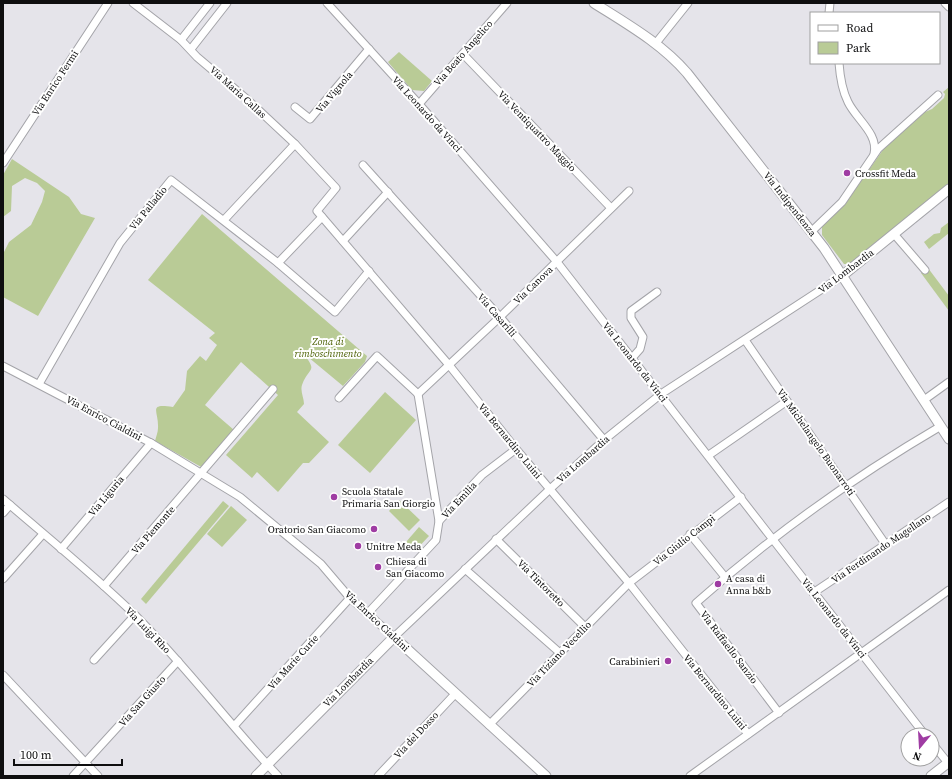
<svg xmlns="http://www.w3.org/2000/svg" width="952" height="779" viewBox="0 0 952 779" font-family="'Source Serif 4',serif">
  <rect width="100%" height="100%" fill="#e5e4ea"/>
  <g fill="#b9cb96">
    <polygon points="399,52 432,81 424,91 412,90 388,62"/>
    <polygon points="949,87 949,183 851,264 844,264 822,235 822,227 845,204 885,147 925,112 932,109 944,98 945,94 943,92"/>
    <polygon points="12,159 69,197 81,214 95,218 38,316 3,297 3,254 9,242 31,225 42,202 45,191 37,183 25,178 12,186 11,211 3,217 3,175"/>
    <path d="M202 214 367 356 365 362 343 386 302 352C319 373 309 366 302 385 300 391 304 398 304 404L297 412 329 442 309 463H303L278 492 257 472 252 478 226 455 278 395 241 362 205 405 234 430 203 468 155 441C156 437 158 432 158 428 159 411 147 403 173 407L185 390 187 371 200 356 206 361 217 345 209 338 215 333 148 280Z"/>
    <polygon points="949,222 949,233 929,249 924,242 934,234 940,233 941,228"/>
    <polygon points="928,268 949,296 949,311 921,273"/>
    <polygon points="385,392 416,420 370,473 338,445"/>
    <polygon points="399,500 420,520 409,531 389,511"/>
    <polygon points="223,501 229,506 146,604 141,599"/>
    <polygon points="231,506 247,520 222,547 207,534"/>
    <polygon points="419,527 429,536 415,551 406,542"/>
  </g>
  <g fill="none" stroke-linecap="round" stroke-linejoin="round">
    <defs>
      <g id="minor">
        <polyline points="133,3 181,40 197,57 249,101 295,144 336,188 317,211 449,365 516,449 629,583 748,734"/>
        <polyline points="327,3 419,104 557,262 925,735"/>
        <polyline points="945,3 949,7"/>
        <polyline points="829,13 830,3"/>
        <polyline points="181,40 210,3"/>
        <polyline points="656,43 688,3"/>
        <polyline points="191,49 227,3"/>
        <polyline points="463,54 611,208"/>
        <path d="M839 63C840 77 842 90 848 102 856 119 879 134 874 154"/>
        <polyline points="419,104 507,3"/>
        <polyline points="295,107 310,119 369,49"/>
        <polyline points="3,163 108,3"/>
        <polyline points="363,165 500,317 604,440"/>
        <polyline points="224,220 295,144"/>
        <polyline points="812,231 842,202 878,149 938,95"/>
        <polyline points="894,234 925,270"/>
        <polyline points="343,241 388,192"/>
        <polyline points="278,263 322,217"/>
        <polyline points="745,340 886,545"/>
        <polyline points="632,358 640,349 643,337 631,318 631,311 657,292"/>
        <polyline points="3,366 151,443 240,497 321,564 350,598 394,637 550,489 604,440 661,394 842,276"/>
        <polyline points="39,384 120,243 171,180 278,263 335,312 369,271"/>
        <polyline points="418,394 500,317 629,191"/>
        <polyline points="418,394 439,521"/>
        <polyline points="339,398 377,356 418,394"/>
        <polyline points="924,400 949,382"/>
        <polyline points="709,455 787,401"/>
        <path d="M3 499C47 537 93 574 135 615 186 666 229 724 278 776"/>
        <polyline points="3,513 10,505"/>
        <polyline points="690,534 725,577"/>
        <polyline points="496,539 585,627"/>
        <polyline points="61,549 151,443"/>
        <polyline points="465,569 560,653"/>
        <polyline points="3,579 43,534"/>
        <polyline points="104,586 273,389"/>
        <polyline points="813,593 949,502"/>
        <polyline points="368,613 436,540 439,521 482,475 516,449"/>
        <polyline points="94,660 135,615"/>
        <polyline points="3,675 98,776"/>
        <path d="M779 713 696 603C771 536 854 477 941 426"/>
        <polyline points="235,725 350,598"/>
        <polyline points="489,725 629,583 741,497"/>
        <polyline points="932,743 948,763"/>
        <polyline points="73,776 178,661"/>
        <polyline points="378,776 455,694"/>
        <polyline points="690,776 949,590"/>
      </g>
      <g id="tertiary">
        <path d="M594 3C627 24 661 43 687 73L824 248 949 439"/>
        <polyline points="842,276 949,189"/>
        <polyline points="256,776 394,637 546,776"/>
        <polyline points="931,776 949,762"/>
      </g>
    </defs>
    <use href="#minor" stroke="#a4a4a9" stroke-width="9"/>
    <use href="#tertiary" stroke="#a4a4a9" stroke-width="11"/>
    <use href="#minor" stroke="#fff" stroke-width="7"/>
    <use href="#tertiary" stroke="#fff" stroke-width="9"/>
  </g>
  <g fill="#9f3ca3" stroke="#fff" stroke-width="1.5">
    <circle cx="847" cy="173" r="4"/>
    <circle cx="334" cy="497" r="4"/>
    <circle cx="374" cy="529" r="4"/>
    <circle cx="358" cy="546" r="4"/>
    <circle cx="378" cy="567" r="4"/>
    <circle cx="718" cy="584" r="4"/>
    <circle cx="668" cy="661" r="4"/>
  </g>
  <g text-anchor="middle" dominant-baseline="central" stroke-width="4" stroke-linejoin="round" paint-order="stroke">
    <g font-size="10" fill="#0e0e0f" stroke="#fff">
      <text transform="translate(463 53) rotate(-49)">Via Beato Angelico</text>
      <text transform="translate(55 83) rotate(-57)">Via Enrico Fermi</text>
      <text transform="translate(238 92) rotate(42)">Via Maria Callas</text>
      <text transform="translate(334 92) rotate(-50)">Via Vignola</text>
      <text transform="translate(427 114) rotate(48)">Via Leonardo da Vinci</text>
      <text transform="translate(537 131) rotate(46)">Via Ventiquattro Maggio</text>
      <text transform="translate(790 204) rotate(52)">Via Indipendenza</text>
      <text transform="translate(148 208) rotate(-51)">Via Palladio</text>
      <text transform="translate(846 271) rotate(-37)">Via Lombardia</text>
      <text transform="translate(533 285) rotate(-44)">Via Canova</text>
      <text transform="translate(497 315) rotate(49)">Via Casarilli</text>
      <text transform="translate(635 362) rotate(52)">Via Leonardo da Vinci</text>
      <text transform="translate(104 418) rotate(28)">Via Enrico Cialdini</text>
      <text transform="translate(510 441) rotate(51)">Via Bernardino Luini</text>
      <text transform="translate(816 442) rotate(55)">Via Michelangelo Buonarroti</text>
      <text transform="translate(583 459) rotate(-41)">Via Lombardia</text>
      <text transform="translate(106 496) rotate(-50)">Via Liguria</text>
      <text transform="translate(459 500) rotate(-47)">Via Emilia</text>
      <text transform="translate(153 530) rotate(-49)">Via Piemonte</text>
      <text transform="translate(684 540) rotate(-38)">Via Giulio Campi</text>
      <text transform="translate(881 548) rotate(-34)">Via Ferdinando Magellano</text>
      <text transform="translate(541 583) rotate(45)">Via Tintoretto</text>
      <text transform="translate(834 618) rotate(52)">Via Leonardo da Vinci</text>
      <text transform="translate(377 621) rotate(43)">Via Enrico Cialdini</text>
      <text transform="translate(148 630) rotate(46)">Via Luigi Rho</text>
      <text transform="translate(729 647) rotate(53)">Via Raffaello Sanzio</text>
      <text transform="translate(559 654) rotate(-46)">Via Tiziano Vecellio</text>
      <text transform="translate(293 662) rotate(-48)">Via Marie Curie</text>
      <text transform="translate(348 682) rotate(-45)">Via Lombardia</text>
      <text transform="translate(715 692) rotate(51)">Via Bernardino Luini</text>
      <text transform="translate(142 701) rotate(-48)">Via San Giusto</text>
      <text transform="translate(416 735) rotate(-47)">Via del Dosso</text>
    </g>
    <g font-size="10" fill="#0e0e0f" stroke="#fff" text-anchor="start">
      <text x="855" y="173">Crossfit Meda</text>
      <text x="342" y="491">Scuola Statale<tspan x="342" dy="12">Primaria San Giorgio</tspan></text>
      <text x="366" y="529" text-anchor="end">Oratorio San Giacomo</text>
      <text x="366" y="546">Unitre Meda</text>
      <text x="386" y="561">Chiesa di<tspan x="386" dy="12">San Giacomo</tspan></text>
      <text x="726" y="578">A casa di<tspan x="726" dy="12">Anna b&amp;b</tspan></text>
      <text x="660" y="661" text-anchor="end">Carabinieri</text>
    </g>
    <g font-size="10" font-style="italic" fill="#4a5f00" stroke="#fff">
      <text x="328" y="341">Zona di<tspan x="328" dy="12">rimboschimento</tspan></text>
    </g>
  </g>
  <rect width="952" height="779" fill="none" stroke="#0e0e0f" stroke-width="8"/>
  <rect x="810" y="12" width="130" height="52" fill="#ffffff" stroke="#9f9f9f"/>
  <rect x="818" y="25" width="20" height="6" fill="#ffffff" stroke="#9f9f9f"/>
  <text x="846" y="32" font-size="12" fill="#0e0e0f">Road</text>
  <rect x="818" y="42" width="20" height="12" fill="#b9cb96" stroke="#9f9f9f"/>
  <text x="846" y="52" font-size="12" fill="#0e0e0f">Park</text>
  <g transform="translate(920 747) rotate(198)"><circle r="19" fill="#ffffff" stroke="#9f9f9f"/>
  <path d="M0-3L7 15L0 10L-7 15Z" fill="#9f3ca3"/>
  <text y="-6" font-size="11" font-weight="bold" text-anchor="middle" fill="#0e0e0f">N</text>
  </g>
  <path d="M14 759v6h108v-6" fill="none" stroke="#0e0e0f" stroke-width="2"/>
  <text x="20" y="759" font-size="12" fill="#0e0e0f" stroke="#ffffff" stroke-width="3" paint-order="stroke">100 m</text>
</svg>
